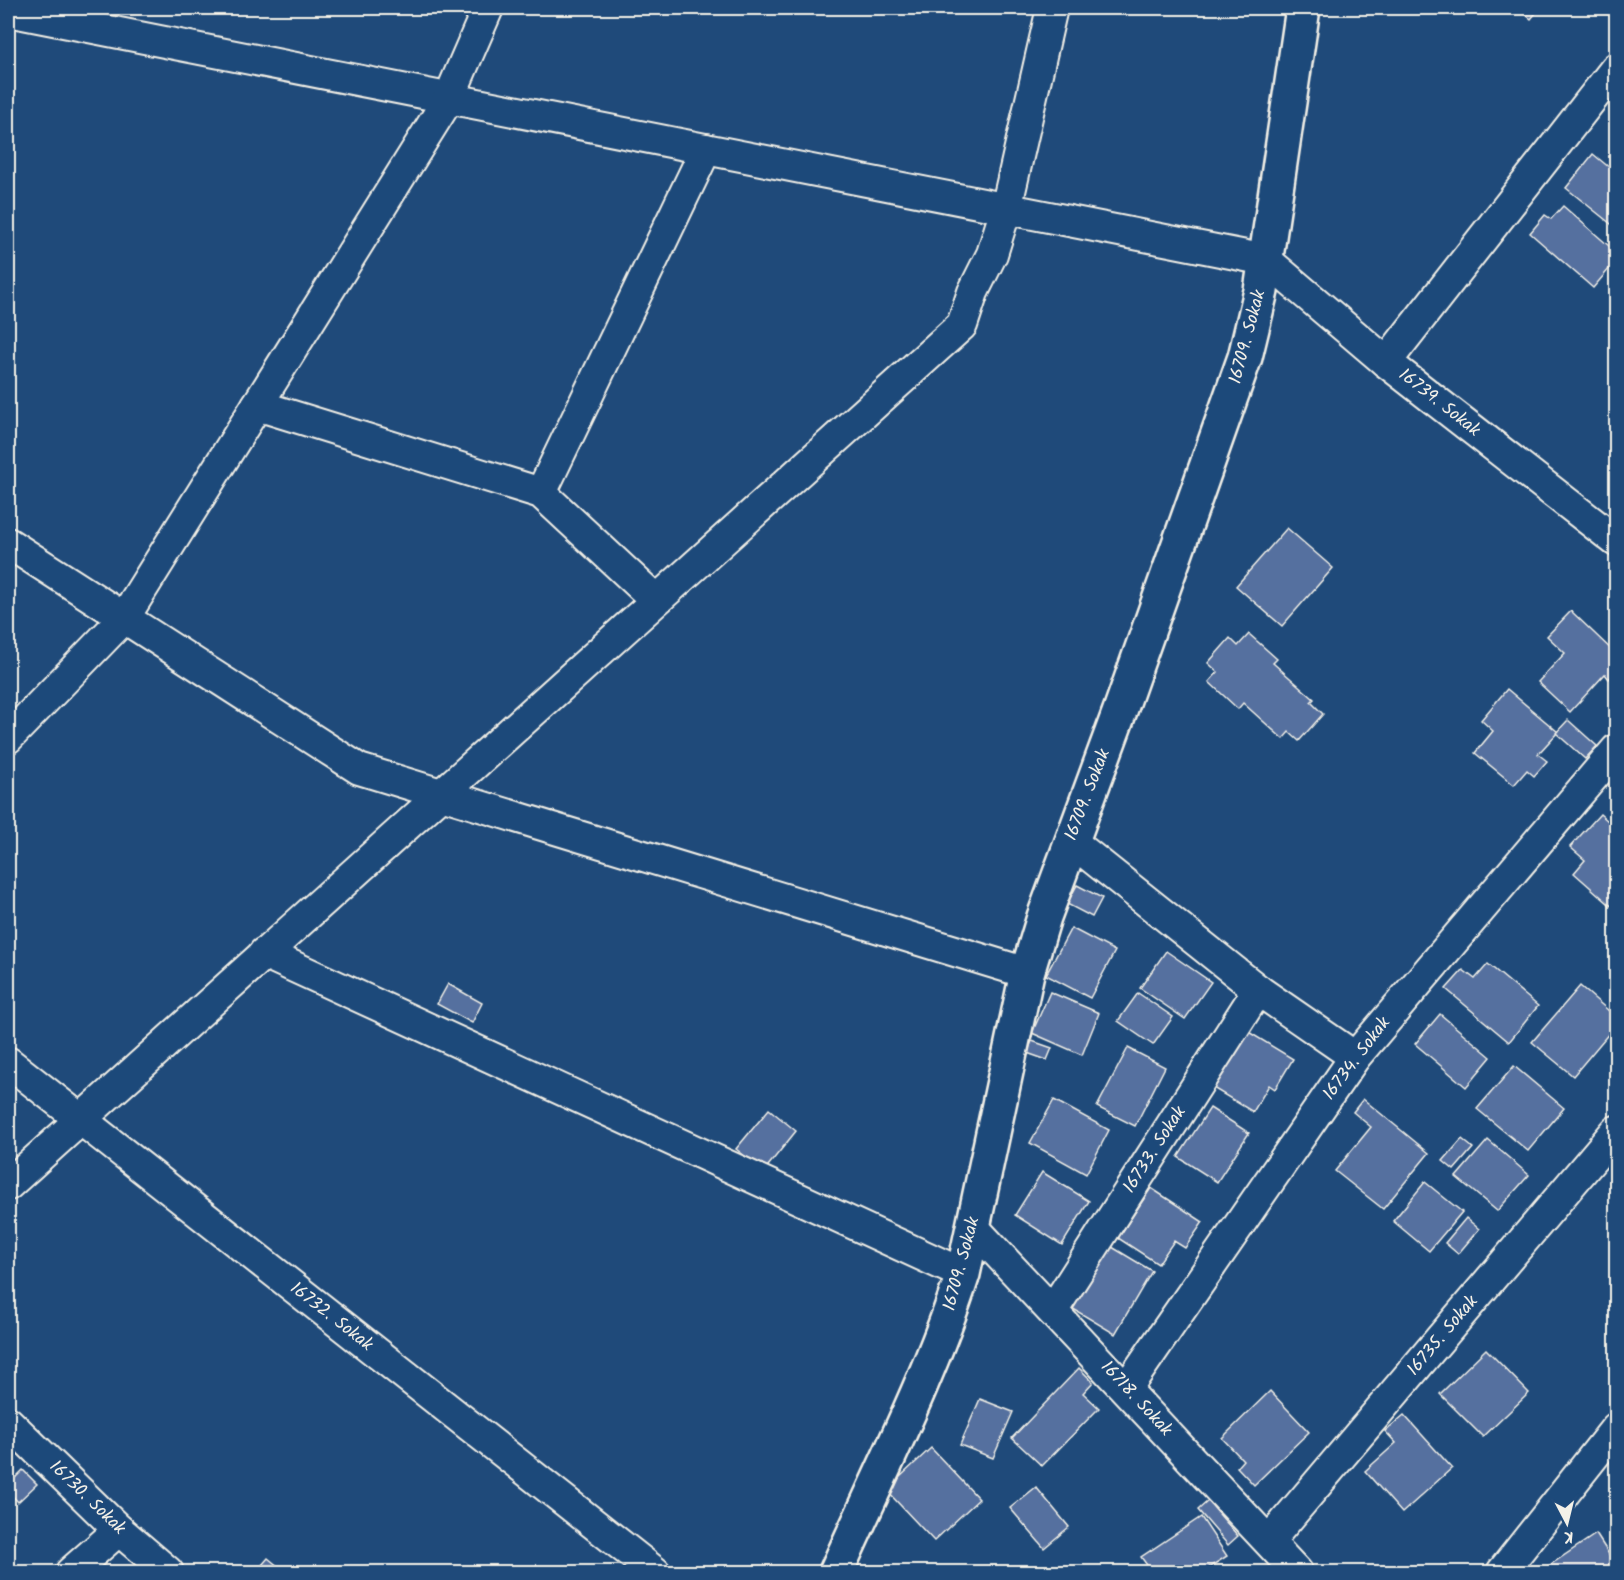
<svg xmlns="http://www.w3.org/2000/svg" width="1624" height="1580" viewBox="0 0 1624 1580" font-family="Kalam,sans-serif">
  <rect width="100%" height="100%" fill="#1f4a7a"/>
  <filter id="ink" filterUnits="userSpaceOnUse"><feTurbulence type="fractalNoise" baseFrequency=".0167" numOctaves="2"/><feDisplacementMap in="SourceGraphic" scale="12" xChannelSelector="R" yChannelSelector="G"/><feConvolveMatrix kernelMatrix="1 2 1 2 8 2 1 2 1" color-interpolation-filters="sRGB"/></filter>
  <g filter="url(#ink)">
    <g fill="#556f9f" stroke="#f4f1e8" stroke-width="1.5">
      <polygon points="1518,8 1540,8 1531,19"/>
      <polygon points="1593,154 1616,173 1616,228 1566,188"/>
      <polygon points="1563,206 1616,252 1616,261 1593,288 1530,233 1545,215 1551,219"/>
      <polygon points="1287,528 1333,568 1282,626 1236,586"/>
      <polygon points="1571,611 1616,654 1616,671 1609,679 1605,674 1570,712 1538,682 1565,653 1547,636"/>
      <polygon points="1249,634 1277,659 1273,663 1314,699 1311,702 1323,714 1299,741 1289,732 1283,739 1243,703 1238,709 1209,682 1218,672 1208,663 1230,638 1238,646"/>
      <polygon points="1507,689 1558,732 1538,754 1547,761 1534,776 1527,770 1514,785 1475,753 1493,731 1481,720"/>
      <polygon points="1568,720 1597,746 1585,759 1556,733"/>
      <polygon points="1600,814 1616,828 1616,910 1574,873 1585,860 1570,847"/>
      <polygon points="1077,885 1102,898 1092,917 1067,904"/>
      <polygon points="1071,928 1115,951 1090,998 1046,975"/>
      <polygon points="1166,951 1211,982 1185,1019 1140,988"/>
      <polygon points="1488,964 1538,1006 1509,1042 1446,989 1463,970 1475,979"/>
      <polygon points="448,984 482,1003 472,1023 437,1004"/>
      <polygon points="1580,986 1616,1017 1616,1025 1573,1076 1532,1042"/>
      <polygon points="1050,992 1099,1013 1082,1055 1032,1033"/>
      <polygon points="1138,993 1173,1017 1153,1045 1118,1021"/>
      <polygon points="1440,1014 1491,1057 1466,1087 1415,1044"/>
      <polygon points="1242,1028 1293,1059 1275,1089 1269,1085 1253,1112 1208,1085"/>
      <polygon points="1032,1041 1052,1048 1047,1060 1027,1053"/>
      <polygon points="1128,1048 1165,1067 1135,1126 1097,1107"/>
      <polygon points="1514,1066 1564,1108 1528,1151 1477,1109"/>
      <polygon points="1363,1099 1429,1153 1383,1209 1335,1171 1371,1127 1353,1112"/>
      <polygon points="1054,1100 1109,1130 1086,1174 1030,1143"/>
      <polygon points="1210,1108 1249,1133 1217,1182 1178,1157"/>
      <polygon points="769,1109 796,1131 764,1171 736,1149"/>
      <polygon points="1462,1139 1473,1148 1454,1170 1443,1161"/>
      <polygon points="1488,1140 1529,1175 1497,1211 1456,1177"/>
      <polygon points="1042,1172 1089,1201 1062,1245 1015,1215"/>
      <polygon points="1425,1182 1462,1212 1429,1251 1393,1221"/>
      <polygon points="1151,1188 1203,1222 1185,1248 1174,1241 1158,1264 1118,1238"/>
      <polygon points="1466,1218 1479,1229 1458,1254 1445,1243"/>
      <polygon points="1107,1244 1152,1271 1115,1334 1070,1307"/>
      <polygon points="1486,1349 1529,1393 1483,1437 1440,1394"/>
      <polygon points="1079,1368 1093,1382 1083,1393 1099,1408 1042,1466 1012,1438"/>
      <polygon points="1270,1391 1309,1432 1254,1485 1237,1467 1243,1460 1222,1438"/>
      <polygon points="980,1399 1013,1412 993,1458 960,1445"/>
      <polygon points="1404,1415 1452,1468 1402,1513 1365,1471 1396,1443 1385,1431"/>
      <polygon points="931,1448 979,1499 934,1541 886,1490"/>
      <polygon points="23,1470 37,1484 18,1502 8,1491 8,1485"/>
      <polygon points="1036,1487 1069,1527 1044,1548 1010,1508"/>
      <polygon points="1208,1501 1238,1536 1228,1545 1198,1510"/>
      <polygon points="1201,1517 1227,1556 1202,1572 1152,1572 1141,1557"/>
      <polygon points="1596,1534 1616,1565 1616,1572 1550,1572 1547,1567"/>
      <polygon points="268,1558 285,1572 256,1572"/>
    </g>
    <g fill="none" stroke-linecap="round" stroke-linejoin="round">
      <defs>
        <g id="minor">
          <polyline points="8,11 1266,260 1386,362 1616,541"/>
          <polyline points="1386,362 1616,68"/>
          <polyline points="257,405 541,493 656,600"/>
          <polyline points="541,493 706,149"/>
          <polyline points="8,543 359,769 1027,973"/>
          <polyline points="8,738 124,618 449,98 488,8"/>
          <polyline points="1071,841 1258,990 1355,1057"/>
          <polyline points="264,953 963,1274"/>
          <polyline points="8,1062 655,1572"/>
          <polyline points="8,1185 962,325 973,292 992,254 1006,209 1052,8"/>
          <polyline points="973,1227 1297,1572"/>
          <polyline points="1053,1310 1258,990"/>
          <polyline points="1126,1389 1355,1057 1616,750"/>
          <polyline points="8,1422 119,1530 168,1572"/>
          <polyline points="1269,1541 1616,1131"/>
          <polyline points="71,1572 119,1530"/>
          <polyline points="1502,1572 1616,1428"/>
        </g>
        <path id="tertiary" d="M836 1572C880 1474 930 1376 963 1274L1027 973 1044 917 1121 708 1245 357 1261 291 1303 8"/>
      </defs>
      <use href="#minor" stroke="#f4f1e8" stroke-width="34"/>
      <use href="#tertiary" stroke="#f4f1e8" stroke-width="38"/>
      <use href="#minor" stroke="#1f4a7a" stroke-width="30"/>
      <use href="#tertiary" stroke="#1f4a7a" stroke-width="33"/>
    </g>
  </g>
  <g text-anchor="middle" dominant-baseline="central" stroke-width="4.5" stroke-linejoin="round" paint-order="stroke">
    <g font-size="18" fill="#f4f1e8" stroke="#1f4a7a">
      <text transform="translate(1248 337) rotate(-75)">16709. Sokak</text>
      <text transform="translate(1439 403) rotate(38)">16739. Sokak</text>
      <text transform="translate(1088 795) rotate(-69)">16709. Sokak</text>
      <text transform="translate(1357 1059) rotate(-53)">16734. Sokak</text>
      <text transform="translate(1155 1150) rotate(-57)">16733. Sokak</text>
      <text transform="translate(962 1264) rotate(-75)">16709. Sokak</text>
      <text transform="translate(331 1317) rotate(38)">16732. Sokak</text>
      <text transform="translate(1443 1336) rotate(-50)">16735. Sokak</text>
      <text transform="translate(1136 1399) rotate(47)">16718. Sokak</text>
      <text transform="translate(87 1498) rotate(44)">16730. Sokak</text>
    </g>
  </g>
  <rect width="1624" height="1580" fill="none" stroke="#1f4a7a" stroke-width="30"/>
  <rect x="15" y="15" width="1594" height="1550" fill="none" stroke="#f4f1e8" stroke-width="2" filter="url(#ink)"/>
  <g transform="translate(1567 1523) rotate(173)" stroke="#1f4a7a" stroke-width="4.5" paint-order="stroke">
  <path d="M0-4.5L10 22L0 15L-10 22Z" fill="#f4f1e8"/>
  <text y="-9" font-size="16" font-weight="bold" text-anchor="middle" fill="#f4f1e8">K</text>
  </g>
</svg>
